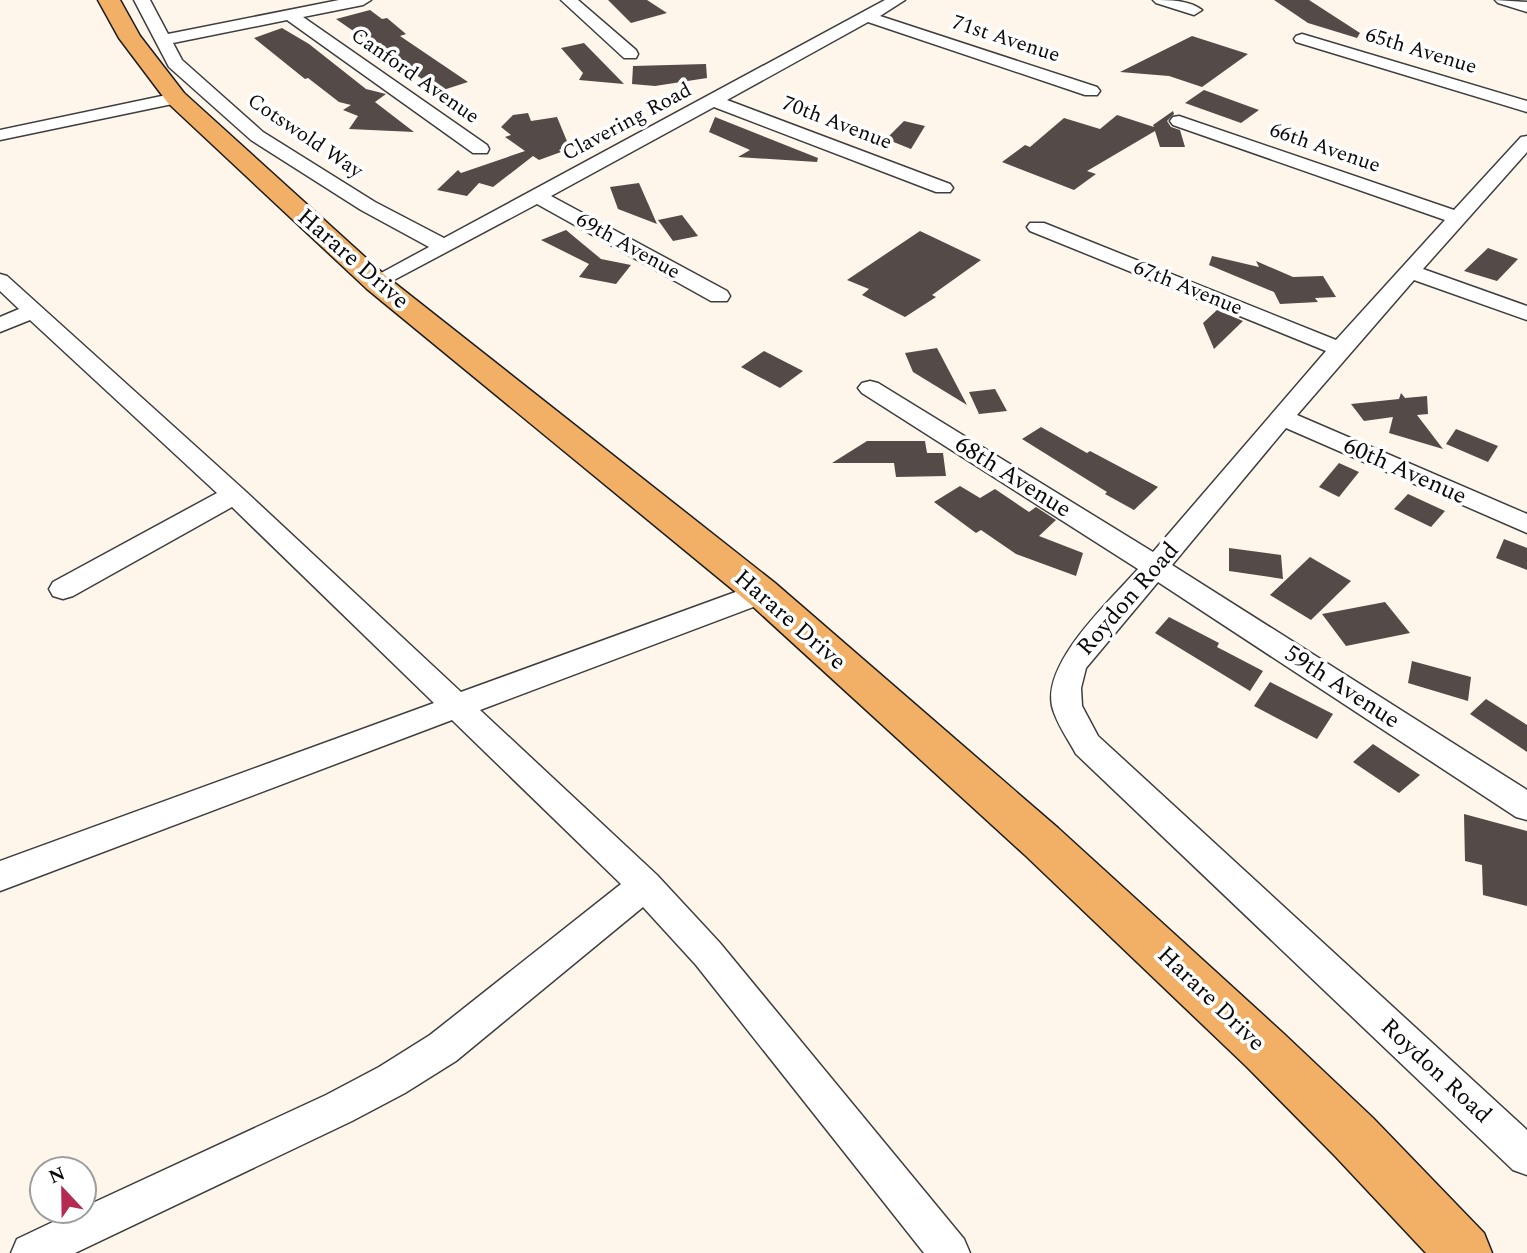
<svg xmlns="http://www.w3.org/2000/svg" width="1527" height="1253" viewBox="0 0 1527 1253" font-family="Spectral,serif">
  <rect width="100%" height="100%" fill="#fef6eb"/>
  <g fill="#544a48">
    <polygon points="608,0 647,0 667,13 631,23"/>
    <polygon points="1274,0 1309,0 1360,33 1357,38 1308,23"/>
    <polygon points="370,10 382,19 387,18 406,34 400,36 468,82 440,91 410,71 416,69 368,36 362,37 336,19"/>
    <polygon points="282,28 309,44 366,89 386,94 375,102 414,132 349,129 358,116 343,110 351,105 339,102 308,78 305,79 254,38"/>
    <polygon points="1192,36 1248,54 1202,87 1169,76 1120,72"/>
    <polygon points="584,43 624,84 579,80 583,73 561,48"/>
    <polygon points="706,64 707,78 655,86 632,84 633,66"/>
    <polygon points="1204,90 1259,110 1241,123 1185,103"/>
    <polygon points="1173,111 1174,114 1167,121 1171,127 1180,130 1185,147 1160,147 1155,131 1087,171 1096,174 1074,190 1002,162 1025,145 1030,147 1064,118 1100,129 1117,115 1154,127 1153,125"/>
    <polygon points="528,113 531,121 557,117 569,146 559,150 561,152 539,160 533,156 493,187 479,183 467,196 437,190 458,170 461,173 525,151 505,137 511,135 501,127 513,115"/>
    <polygon points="715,117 818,158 817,162 738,157 750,150 709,132"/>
    <polygon points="904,121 925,126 911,149 886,139"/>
    <polygon points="639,183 657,224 618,209 610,187"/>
    <polygon points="682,215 698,236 673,241 658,220"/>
    <polygon points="566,230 601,259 631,265 616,284 579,277 589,264 541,240"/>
    <polygon points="920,231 981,260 932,295 936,297 905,317 862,295 869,289 847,280"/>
    <polygon points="1488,248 1518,259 1497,281 1464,271"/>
    <polygon points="1212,256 1259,267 1256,261 1293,277 1323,276 1336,297 1315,298 1318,302 1280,304 1274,292 1209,265"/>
    <polygon points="1217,310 1243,321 1214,349 1203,323"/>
    <polygon points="937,348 967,405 913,372 905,353"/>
    <polygon points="764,351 803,371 780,388 741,367"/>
    <polygon points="995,389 1007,411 979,414 969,392"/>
    <polygon points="1401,393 1405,398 1427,396 1428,414 1417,415 1443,449 1389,433 1393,417 1364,421 1351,404 1399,399"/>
    <polygon points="1041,427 1087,453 1090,451 1158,487 1134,510 1105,494 1107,492 1022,439"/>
    <polygon points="1456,429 1498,446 1488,462 1446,444"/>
    <polygon points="867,441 925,441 927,453 943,453 946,476 896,477 894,463 832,463"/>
    <polygon points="1339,463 1359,472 1339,497 1319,487"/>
    <polygon points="960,486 980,498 995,489 1029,512 1036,507 1056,520 1039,536 1083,553 1076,576 1016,554 981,530 976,533 934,502"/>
    <polygon points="1408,494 1445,511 1431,527 1394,509"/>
    <polygon points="1504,539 1527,548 1527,570 1496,558"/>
    <polygon points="1229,548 1281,555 1283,579 1229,571"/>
    <polygon points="1310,557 1351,581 1311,620 1270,595"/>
    <polygon points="1385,602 1410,633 1346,646 1322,614"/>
    <polygon points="1169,617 1219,643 1217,647 1263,671 1250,691 1155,633"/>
    <polygon points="1412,661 1471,677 1468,701 1408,683"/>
    <polygon points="1270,682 1333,714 1317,739 1254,706"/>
    <polygon points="1486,699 1527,725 1527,752 1470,714"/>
    <polygon points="1373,744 1420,775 1399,793 1353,762"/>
    <polygon points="1464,814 1527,831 1527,906 1483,895 1482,865 1465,861"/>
  </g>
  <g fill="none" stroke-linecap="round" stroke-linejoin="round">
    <defs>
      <g id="minor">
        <polygon points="134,0 150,0 168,34 339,0 371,0 363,5 303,17 487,145 489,149 487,153 473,153 287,20 173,43 182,60 263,132 375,202 444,238 885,0 905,0 880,16 1097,87 1100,91 1097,95 1085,95 868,22 727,100 950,184 953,188 950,192 936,192 714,107 551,196 727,291 730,296 727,301 711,301 537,204 377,289 370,287 366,283 370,279 429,247 361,210 251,140 169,67"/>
        <polygon points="561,0 578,0 636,50 638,54 636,58 624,58"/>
        <path d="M1153 0C1170 0 1189 0 1202 10L1194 15 1156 3Z"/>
        <polygon points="1495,0 1527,2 1527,12 1498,3"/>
        <polygon points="1302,34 1527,101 1527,112 1296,42 1294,39 1296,36"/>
        <polygon points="176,93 182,94 185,98 182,102 0,140 0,130"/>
        <path d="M1179 116 1454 210 1521 137 1527 136V152L1423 269 1527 306V320L1414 280 1297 415 1527 514V533L1286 428 1172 565 1527 790V820L1516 817 1158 582 1086 668 1081 688 1082 706 1098 736 1527 1130V1175L1513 1170 1076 754C1068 739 1056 723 1052 706 1043 661 1111 600 1138 569L862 393 858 388 862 383 870 381 878 383 1153 552 1326 351 1030 231 1027 227 1030 223H1044L1336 340 1445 220 1173 125 1170 121 1173 117Z"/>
        <polygon points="0,274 7,276 243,489 461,692 752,586 762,583 772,586 776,593 772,600 480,710 657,875 720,943 964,1239 970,1253 924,1253 696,965 643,907 456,1061 405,1093 352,1121 75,1253 11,1253 17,1239 76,1211 84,1211 84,1207 326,1095 379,1067 430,1035 621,884 452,720 0,891 0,861 434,703 232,507 73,596 63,599 53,596 49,589 53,582 217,493 30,320 0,332 0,317 19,309 0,291"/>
      </g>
      <polygon id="primary" points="98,0 120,0 140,36 184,93 387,277 775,583 1058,828 1283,1033 1373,1118 1484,1233 1492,1253 1426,1253 1335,1156 1247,1067 1026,856 749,603 367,289 168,103 119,38"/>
    </defs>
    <use href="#minor" stroke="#3e3e3e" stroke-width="3"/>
    <use href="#primary" stroke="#1c1c1c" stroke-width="3"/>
    <use href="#minor" fill="#fff" fill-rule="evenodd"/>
    <use href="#primary" fill="#f2b067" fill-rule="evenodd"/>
  </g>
  <g text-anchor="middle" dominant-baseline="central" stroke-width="7" stroke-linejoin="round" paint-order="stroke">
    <g font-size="21" fill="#0b0b0b" stroke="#fff">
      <text transform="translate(1006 39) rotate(18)">71st Avenue</text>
      <text transform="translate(1421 51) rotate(17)">65th Avenue</text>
      <text transform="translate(415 76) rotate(35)">Canford Avenue</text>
      <text transform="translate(627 122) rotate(-28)">Clavering Road</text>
      <text transform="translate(837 123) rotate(21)">70th Avenue</text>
      <text transform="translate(305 136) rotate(34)">Cotswold Way</text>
      <text transform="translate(1325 148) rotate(19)">66th Avenue</text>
      <text transform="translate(628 246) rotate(29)">69th Avenue</text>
      <text transform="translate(1188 288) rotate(22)">67th Avenue</text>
    </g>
    <g font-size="24" fill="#0b0b0b" stroke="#fff">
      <text transform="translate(353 259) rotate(41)">Harare Drive</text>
      <text transform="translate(1405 471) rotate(24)">60th Avenue</text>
      <text transform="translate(1013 477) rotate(32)">68th Avenue</text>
      <text transform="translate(1128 599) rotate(-49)">Roydon Road</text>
      <text transform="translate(790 620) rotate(41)">Harare Drive</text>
      <text transform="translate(1342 687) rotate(33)">59th Avenue</text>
      <text transform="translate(1211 999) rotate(44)">Harare Drive</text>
      <text transform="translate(1436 1071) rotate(43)">Roydon Road</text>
    </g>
  </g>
  <g transform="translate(63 1190) rotate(338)"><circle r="33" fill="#ffffff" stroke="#9d9d9d" stroke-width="2"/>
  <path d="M0-5L12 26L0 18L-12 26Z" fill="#b42b51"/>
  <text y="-10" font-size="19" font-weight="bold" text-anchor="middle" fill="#0b0b0b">N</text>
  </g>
</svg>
